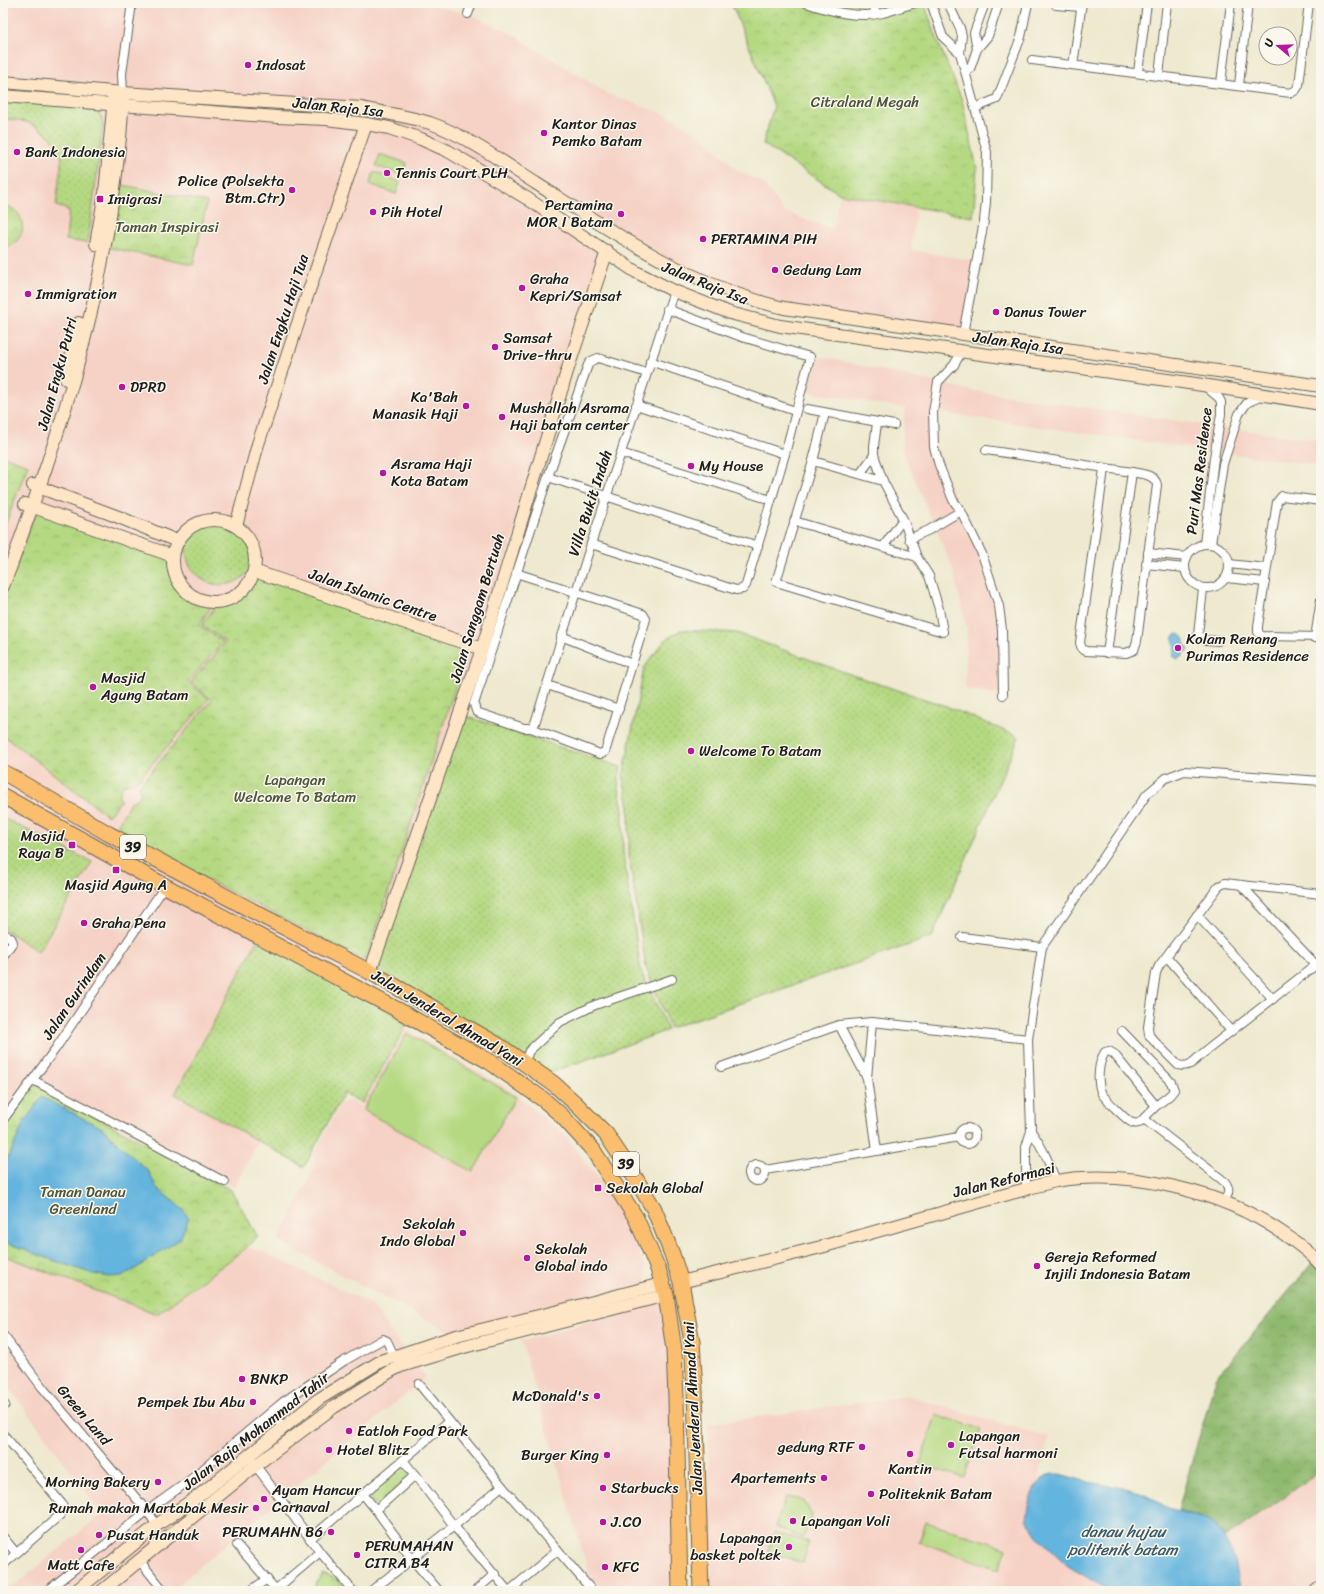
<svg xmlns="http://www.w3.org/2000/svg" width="1324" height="1594" viewBox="0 0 1324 1594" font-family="Sriracha,sans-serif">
  <defs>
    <pattern id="grass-dots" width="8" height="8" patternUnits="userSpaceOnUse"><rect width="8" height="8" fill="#b5d982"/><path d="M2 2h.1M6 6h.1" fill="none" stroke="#9bba70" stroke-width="1.8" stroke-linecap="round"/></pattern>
    <pattern id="forest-crowns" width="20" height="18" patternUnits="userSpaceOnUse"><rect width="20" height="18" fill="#90b970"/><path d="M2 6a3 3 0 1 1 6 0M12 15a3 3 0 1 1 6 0" fill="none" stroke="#7c9e60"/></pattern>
    <pattern id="park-crowns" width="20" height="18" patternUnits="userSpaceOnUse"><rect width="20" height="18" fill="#b5d982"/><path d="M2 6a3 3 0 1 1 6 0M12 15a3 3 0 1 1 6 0" fill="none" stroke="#9bba70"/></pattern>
  </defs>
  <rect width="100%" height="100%" fill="#fbf7ec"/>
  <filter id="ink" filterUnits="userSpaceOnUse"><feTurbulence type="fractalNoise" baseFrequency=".025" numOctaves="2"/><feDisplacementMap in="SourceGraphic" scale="8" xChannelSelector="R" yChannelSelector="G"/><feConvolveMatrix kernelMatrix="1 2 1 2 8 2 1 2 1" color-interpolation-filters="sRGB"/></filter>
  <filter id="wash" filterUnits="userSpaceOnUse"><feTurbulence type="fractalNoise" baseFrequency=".012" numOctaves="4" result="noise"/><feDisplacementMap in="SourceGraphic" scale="16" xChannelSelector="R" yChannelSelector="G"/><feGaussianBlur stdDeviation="0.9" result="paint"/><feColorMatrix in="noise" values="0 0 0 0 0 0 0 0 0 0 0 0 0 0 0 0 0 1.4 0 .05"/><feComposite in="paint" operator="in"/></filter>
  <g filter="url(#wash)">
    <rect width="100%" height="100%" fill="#eee9cf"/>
    <g fill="#f6d1c5">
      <polygon points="3,3 424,3 468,14 507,31 610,95 667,115 701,135 738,171 763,183 784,212 833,229 840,194 916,208 911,250 976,261 963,334 784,308 718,287 538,185 528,199 607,251 370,972 353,1015 333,1004 234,1187 34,1081 3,1120"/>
      <polygon points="813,357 828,358 974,391 1233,429 1321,440 1321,466 933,412 934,447 999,606 1003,695 965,689 967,627 952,567 902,449 905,408 807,392"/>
      <polygon points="406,1029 512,1091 565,1135 607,1190 628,1226 644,1263 647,1277 646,1284 452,1333 278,1241 316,1166 313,1156 341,1103 349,1101 361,1107"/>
      <polygon points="250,1248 262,1251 372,1305 400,1345 426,1377 171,1591 8,1591 102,1514 3,1379 3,1255 157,1314 245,1249"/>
      <polygon points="661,1301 671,1352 677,1591 594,1591 521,1341"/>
      <polygon points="907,1396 1049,1437 1037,1486 1028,1503 1068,1566 1110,1591 712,1591 708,1424"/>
      <polygon points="1321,1471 1321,1589 1318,1591 1242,1591 1239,1583 1235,1561 1225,1538"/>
    </g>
    <g fill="url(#grass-dots)" stroke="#687a4f">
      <polygon points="3,99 90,106 101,116 103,125 88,243 66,240 69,210 56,206 62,157 52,138 40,129 27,122 3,118"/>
      <circle cx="221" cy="550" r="35"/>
      <polygon points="681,630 737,633 855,676 946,706 1019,737 932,937 670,1028 646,968 629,857 629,807 623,777 644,668 665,640"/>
      <polygon points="463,715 621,767 618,782 623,809 623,852 641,971 668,1030 549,1073 376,971"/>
      <polygon points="3,818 92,862 38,952 3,928"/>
      <polygon points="258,939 409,1021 362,1103 344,1093 304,1167 175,1094"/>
    </g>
    <polygon fill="url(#forest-crowns)" stroke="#566a46" points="1313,1262 1321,1272 1321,1471 1225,1538 1215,1524 1208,1520 1178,1510 1216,1378"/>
    <g fill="url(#park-crowns)" stroke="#687a4f">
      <polygon points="731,3 924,3 939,44 962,100 977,169 973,217 840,194 763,144 774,106"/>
      <polygon points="118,184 207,202 193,265 106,247"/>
      <path d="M3 205C29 210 29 243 3 248Z"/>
      <polygon points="3,456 28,465 3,531"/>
      <path d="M37 509 168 556C170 564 171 576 175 583 182 594 201 604 213 604L199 625 223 642 188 682 209 699 136 782 124 784 120 791 119 797 121 800 108 816 3 735V598Z"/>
      <polygon points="261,568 470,642 366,961 114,832 130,802 138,799 141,792 139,786 212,700 191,682 226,642 202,625 222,597 236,593 246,588"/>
      <polygon points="35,1084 231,1190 258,1237 245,1249 157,1314 3,1255 3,1129"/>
      <polygon points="402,1463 413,1475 377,1506 366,1494"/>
      <path d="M323 1574C334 1575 341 1583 348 1591H317L315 1584Z"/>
    </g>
    <g fill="#b5d982" stroke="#687a4f">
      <polygon points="380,154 407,163 402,175 376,166"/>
      <polygon points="374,172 400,182 396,194 370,184"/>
      <polygon points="407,1033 516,1097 473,1172 363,1110"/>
      <polygon points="936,1415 981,1429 964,1478 920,1464"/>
      <polygon points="786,1497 804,1500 812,1516 803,1538 775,1527"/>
      <polygon points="926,1522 1007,1548 999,1569 919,1542"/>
      <polygon points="774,1532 809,1542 803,1563 768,1551"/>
    </g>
    <g fill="#63b4de" stroke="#40687d">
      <path d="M1176 634C1185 634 1186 641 1183 647L1186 646 1189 648 1186 652 1183 649V656L1177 659 1173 656 1175 646 1173 638Z"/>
      <polygon points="42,1097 102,1128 149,1172 156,1187 182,1209 189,1218 180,1239 137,1268 122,1276 109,1277 93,1274 52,1260 3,1241 3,1170 24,1122"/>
      <path d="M1059 1474 1089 1482 1129 1489 1145 1495 1168 1508 1208 1520 1215 1524 1231 1550 1235 1561 1239 1583 1242 1591H1110L1068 1566 1041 1540 1026 1519C1028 1503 1032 1486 1046 1476 1049 1474 1055 1474 1059 1474Z"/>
    </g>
  </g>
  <g filter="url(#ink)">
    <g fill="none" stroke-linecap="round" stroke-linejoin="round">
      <defs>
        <g id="street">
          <path d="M806 3C830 11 858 19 883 13 894 10 905 6 916 3"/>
          <polyline points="874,3 875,14"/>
          <polyline points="931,3 943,37 960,53"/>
          <polyline points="948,3 960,28 962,36 960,53 987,152 986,202 984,221 963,334"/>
          <polyline points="1056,5 1081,7"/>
          <polyline points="468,14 472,3"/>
          <polyline points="977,49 974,33 985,3"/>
          <polyline points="1032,60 1291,93 1296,90 1299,85 1309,3"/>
          <polyline points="1073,65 1082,3"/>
          <polyline points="965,71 970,69 977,49 988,36 999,3"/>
          <polyline points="1138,72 1147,3"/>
          <polyline points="1159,75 1167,3"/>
          <polyline points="1221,83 1231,3"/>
          <polyline points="1239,85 1248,3"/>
          <polyline points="123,93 122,74 132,3"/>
          <polyline points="975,108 997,99 1021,37 1028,3"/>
          <polyline points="962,351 954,365 938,382 933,412 934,447 939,465 953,500 961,511 982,554 999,606 1002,630 1003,695"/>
          <polyline points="650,361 795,411"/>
          <polyline points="647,373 598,358 591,361 588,365 548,477 474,704 476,711 479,713 524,728 531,728 535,723 591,544 674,291"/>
          <polyline points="636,405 785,454"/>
          <polyline points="807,409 894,425"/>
          <polyline points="825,413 813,461 776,582 943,632 939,609 929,576 917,557 903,519 883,481 874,455 874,446 877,423"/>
          <path d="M986 450 1132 472C1141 474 1155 474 1157 485L1137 641 1134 650 1126 653 1086 651 1082 649 1080 643 1104 469"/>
          <polyline points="621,453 771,500"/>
          <polyline points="813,461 883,481"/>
          <polyline points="860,474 874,455"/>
          <polyline points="548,477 758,546"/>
          <polyline points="1321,501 1282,496 1277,502 1258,626 1258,632 1261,636 1321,637"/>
          <polyline points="794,521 917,557"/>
          <polyline points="909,539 929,530 961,511"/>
          <circle cx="1207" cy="566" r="22"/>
          <polyline points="591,544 736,590 743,589 746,585 785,454 810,357 742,337 667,309"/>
          <polyline points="1204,544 1214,458 1221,414 1221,402 1219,398 1206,387"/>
          <polyline points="1211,544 1223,464 1239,414 1247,403 1262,396"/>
          <polyline points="883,547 903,519"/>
          <polyline points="1148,553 1187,557"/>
          <polyline points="1146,564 1185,568"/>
          <polyline points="1229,564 1266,568"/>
          <polyline points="516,573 643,614 646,619 605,752 600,754 531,728"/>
          <polyline points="1226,578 1265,582"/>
          <polyline points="1203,589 1198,635 1206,640 1218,641"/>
          <polyline points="561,636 632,664"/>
          <polyline points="1315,638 1321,599"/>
          <polyline points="1107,653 1132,472"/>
          <polyline points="547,685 619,709"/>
          <polyline points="1241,885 1316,965"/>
          <path d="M1321 894 1225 883 1219 886 1159 966 1156 973 1148 1027 1149 1035 1154 1041 1178 1065C1190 1068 1194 1061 1202 1054L1321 961"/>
          <polyline points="1197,915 1273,999"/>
          <polyline points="3,933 11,938 13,942 3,956"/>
          <polyline points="962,937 1042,947"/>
          <polyline points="1167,957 1231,1031"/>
          <polyline points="839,1025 867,1078 872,1022"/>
          <path d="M1122 1031 1171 1082 1174 1090 1170 1095 1156 1106 1139 1123C1137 1123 1135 1124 1133 1123 1128 1122 1103 1097 1101 1092 1097 1080 1098 1063 1105 1052L1109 1051 1114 1054 1156 1106"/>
          <polyline points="524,1063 529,1051 560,1022 595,1005 672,979"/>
          <polyline points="721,1067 839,1025 872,1022 1028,1039"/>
          <polyline points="867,1078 877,1151"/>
          <polyline points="33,1080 225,1182"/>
          <path d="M1144 1119 1225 1182C1231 1190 1228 1195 1223 1203"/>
          <polyline points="3,1120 56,1048 165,886"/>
          <circle cx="967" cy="1136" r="8"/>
          <path d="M1031 1131C1043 1147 1049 1163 1056 1181"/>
          <circle cx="757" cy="1173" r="8"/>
          <polyline points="765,1170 959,1137"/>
          <polyline points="1026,1189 1026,1147 1031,1131 1028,1039 1042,947 1147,794 1166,778 1184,771 1321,781"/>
          <polyline points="3,1335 42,1387 147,1511 157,1525"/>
          <polyline points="419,1384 502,1486 590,1588 591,1590 590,1591"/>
          <polyline points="3,1406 5,1405"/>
          <polyline points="272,1411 283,1428"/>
          <polyline points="3,1434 62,1504 63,1508 60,1515 3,1565"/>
          <polyline points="253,1462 320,1552 353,1591"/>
          <polyline points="415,1475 454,1526 508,1591"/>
          <polyline points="363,1494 376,1510 415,1475 403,1460"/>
          <polyline points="376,1510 412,1559 439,1591"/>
          <polyline points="3,1537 16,1553"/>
          <polyline points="310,1539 449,1421"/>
          <polyline points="237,1545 277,1591"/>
          <polyline points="139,1560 164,1591"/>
          <polyline points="47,1591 147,1511 190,1480 283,1402 344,1361 383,1339 387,1341 394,1356"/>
          <polyline points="250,1591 267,1579"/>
          <polyline points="274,1591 320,1552"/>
          <polyline points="371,1591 454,1526 502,1486"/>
          <polyline points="475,1591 495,1574"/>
          <polyline points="509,1591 557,1551"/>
        </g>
        <g id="secondary">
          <path d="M3 82 123 93 362 108C384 113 408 116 430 123 467 136 504 163 537 184 615 234 693 287 784 308L1321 386"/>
          <polyline points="3,96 277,117 326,119 366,124 389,128 421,139 448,151 528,199 636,272 674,291 730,313 780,326 1196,384 1321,404"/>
          <polyline points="96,244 105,193 114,98"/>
          <polyline points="66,379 79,323"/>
          <polyline points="33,485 116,516 177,541"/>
          <polyline points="25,504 173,556"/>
          <circle cx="214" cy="561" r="41"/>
          <polyline points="236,526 258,444 304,305 366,124"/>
          <polyline points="254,571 482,649"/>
          <path d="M3 586C14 560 22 533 32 507 80 376 115 238 123 98"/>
          <polyline points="370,972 482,649 569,365 607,251"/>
          <path d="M681 1282 821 1247 1026 1189C1036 1186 1046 1183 1056 1181 1129 1169 1223 1191 1284 1234 1297 1243 1311 1253 1321 1265"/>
          <polyline points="76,1591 157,1525 201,1494 319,1399 381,1361 456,1336 559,1311 661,1284"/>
          <polyline points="102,1591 256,1465 334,1407 391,1371 401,1366 464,1347 666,1295"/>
          <polyline points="1316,1591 1321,1587"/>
        </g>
        <g id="highway">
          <polyline points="3,772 109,834 266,918 370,972 498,1045 554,1084 575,1103 606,1134 634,1176 654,1209 672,1254 681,1282 692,1342 695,1391 701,1591"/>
          <polyline points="3,796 165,886 398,1010 490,1062 544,1100 561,1115 593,1150 636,1218 658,1269 666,1295 674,1350 676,1398 680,1591"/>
        </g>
      </defs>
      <use href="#street" stroke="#66645b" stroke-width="10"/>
      <use href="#secondary" stroke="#66645b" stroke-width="14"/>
      <use href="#highway" stroke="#66645b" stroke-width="17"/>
      <use href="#street" stroke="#fff" stroke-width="8"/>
      <use href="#secondary" stroke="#fde5c5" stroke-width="12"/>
      <use href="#highway" stroke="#fabe6e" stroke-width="15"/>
    </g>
  </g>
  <g fill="#b5179e" stroke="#fbf7ec" stroke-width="1.5">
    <circle cx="248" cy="65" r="4"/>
    <circle cx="544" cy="133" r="4"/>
    <circle cx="17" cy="152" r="4"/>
    <circle cx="387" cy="173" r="4"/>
    <circle cx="292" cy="190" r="4"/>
    <rect x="96" y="195" width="8" height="8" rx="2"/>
    <circle cx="373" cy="212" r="4"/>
    <circle cx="621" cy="214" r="4"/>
    <circle cx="703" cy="239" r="4"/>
    <circle cx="775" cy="270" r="4"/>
    <circle cx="522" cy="288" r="4"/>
    <circle cx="28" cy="294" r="4"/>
    <circle cx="996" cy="312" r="4"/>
    <circle cx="495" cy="347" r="4"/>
    <circle cx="122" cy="387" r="4"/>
    <circle cx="466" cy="406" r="4"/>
    <circle cx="502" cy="417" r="4"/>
    <circle cx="691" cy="466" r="4"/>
    <circle cx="383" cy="473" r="4"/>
    <circle cx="1178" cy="648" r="4"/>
    <circle cx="93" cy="687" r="4"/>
    <circle cx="691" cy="751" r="4"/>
    <rect x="68" y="841" width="8" height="8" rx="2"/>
    <rect x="112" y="866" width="8" height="8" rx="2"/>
    <circle cx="84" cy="923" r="4"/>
    <rect x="594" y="1184" width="8" height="8" rx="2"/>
    <circle cx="463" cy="1233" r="4"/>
    <circle cx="527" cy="1258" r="4"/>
    <circle cx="1037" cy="1266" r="4"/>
    <circle cx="242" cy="1379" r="4"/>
    <circle cx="597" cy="1396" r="4"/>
    <circle cx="253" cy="1402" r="4"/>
    <circle cx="349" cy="1431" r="4"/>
    <circle cx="951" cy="1445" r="4"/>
    <circle cx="862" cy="1447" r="4"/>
    <circle cx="329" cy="1450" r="4"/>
    <circle cx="910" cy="1454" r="4"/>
    <circle cx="607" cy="1455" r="4"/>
    <circle cx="824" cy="1478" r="4"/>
    <circle cx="158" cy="1482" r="4"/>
    <circle cx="603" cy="1488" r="4"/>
    <circle cx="871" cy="1494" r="4"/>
    <circle cx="264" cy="1499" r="4"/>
    <circle cx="256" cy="1508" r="4"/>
    <circle cx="793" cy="1521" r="4"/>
    <circle cx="603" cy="1522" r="4"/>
    <circle cx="331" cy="1532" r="4"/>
    <circle cx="99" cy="1535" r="4"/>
    <circle cx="789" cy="1547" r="4"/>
    <circle cx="81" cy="1550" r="4"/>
    <circle cx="357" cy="1555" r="4"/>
    <circle cx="605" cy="1567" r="4"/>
  </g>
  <g text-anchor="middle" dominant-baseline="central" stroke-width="3" stroke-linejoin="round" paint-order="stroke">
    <g fill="#fbf7ec" stroke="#5f5e5a" stroke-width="1">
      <rect x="120" y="835" width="26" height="24" rx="3"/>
      <rect x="613" y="1152" width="26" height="24" rx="3"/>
    </g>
    <g font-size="14" font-weight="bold" fill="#1c1c1c">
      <text x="133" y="847">39</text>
      <text x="626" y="1164">39</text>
    </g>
    <g font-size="15" fill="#1c1c1c" stroke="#fbf7ec" text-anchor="start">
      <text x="256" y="65">Indosat</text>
      <text x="552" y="124">Kantor Dinas<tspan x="552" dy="17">Pemko Batam</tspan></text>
      <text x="25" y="152">Bank Indonesia</text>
      <text x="395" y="173">Tennis Court PLH</text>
      <text x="284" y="181" text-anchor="end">Police (Polsekta<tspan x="284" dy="17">Btm.Ctr)</tspan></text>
      <text x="108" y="199">Imigrasi</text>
      <text x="613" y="205" text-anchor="end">Pertamina<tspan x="613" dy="17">MOR I Batam</tspan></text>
      <text x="381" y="212">Pih Hotel</text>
      <text x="711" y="239">PERTAMINA PIH</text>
      <text x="783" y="270">Gedung Lam</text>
      <text x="530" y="279">Graha<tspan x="530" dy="17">Kepri/Samsat</tspan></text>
      <text x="36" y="294">Immigration</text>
      <text x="1004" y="312">Danus Tower</text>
      <text x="503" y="338">Samsat<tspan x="503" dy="17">Drive-thru</tspan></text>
      <text x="130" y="387">DPRD</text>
      <text x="458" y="397" text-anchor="end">Ka'Bah<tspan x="458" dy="17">Manasik Haji</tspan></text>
      <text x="510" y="408">Mushallah Asrama<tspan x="510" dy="17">Haji batam center</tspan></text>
      <text x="391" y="464">Asrama Haji<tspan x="391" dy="17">Kota Batam</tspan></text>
      <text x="699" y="466">My House</text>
      <text x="1186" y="639">Kolam Renang<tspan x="1186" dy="17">Purimas Residence</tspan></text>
      <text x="101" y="678">Masjid<tspan x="101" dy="17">Agung Batam</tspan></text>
      <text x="699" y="751">Welcome To Batam</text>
      <text x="64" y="836" text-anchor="end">Masjid<tspan x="64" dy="17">Raya B</tspan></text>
      <text x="116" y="885" text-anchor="middle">Masjid Agung A</text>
      <text x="92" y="923">Graha Pena</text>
      <text x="606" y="1188">Sekolah Global</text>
      <text x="455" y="1224" text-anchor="end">Sekolah<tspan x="455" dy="17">Indo Global</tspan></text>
      <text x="535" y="1249">Sekolah<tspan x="535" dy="17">Global indo</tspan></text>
      <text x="1045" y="1257">Gereja Reformed<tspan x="1045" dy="17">Injili Indonesia Batam</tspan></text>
      <text x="250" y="1379">BNKP</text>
      <text x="589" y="1396" text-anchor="end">McDonald's</text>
      <text x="245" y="1402" text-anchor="end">Pempek Ibu Abu</text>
      <text x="357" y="1431">Eatloh Food Park</text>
      <text x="959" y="1436">Lapangan<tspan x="959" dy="17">Futsal harmoni</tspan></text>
      <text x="854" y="1447" text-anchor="end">gedung RTF</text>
      <text x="337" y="1450">Hotel Blitz</text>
      <text x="599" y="1455" text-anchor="end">Burger King</text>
      <text x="910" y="1469" text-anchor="middle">Kantin</text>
      <text x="816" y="1478" text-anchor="end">Apartements</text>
      <text x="150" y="1482" text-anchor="end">Morning Bakery</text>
      <text x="611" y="1488">Starbucks</text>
      <text x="272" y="1490">Ayam Hancur<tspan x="272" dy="17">Carnaval</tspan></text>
      <text x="879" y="1494">Politeknik Batam</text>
      <text x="248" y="1508" text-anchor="end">Rumah makan Martabak Mesir</text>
      <text x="801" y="1521">Lapangan Voli</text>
      <text x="611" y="1522">J.CO</text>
      <text x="323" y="1532" text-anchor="end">PERUMAHN B6</text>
      <text x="107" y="1535">Pusat Handuk</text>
      <text x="781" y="1538" text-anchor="end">Lapangan<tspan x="781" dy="17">basket poltek</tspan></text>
      <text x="365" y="1546">PERUMAHAN<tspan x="365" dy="17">CITRA B4</tspan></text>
      <text x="81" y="1565" text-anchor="middle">Matt Cafe</text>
      <text x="613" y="1567">KFC</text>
    </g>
    <g font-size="15" fill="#4a553b" stroke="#fbf7ec">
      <text x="865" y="102">Citraland Megah</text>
      <text x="167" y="227">Taman Inspirasi</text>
      <text x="295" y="780">Lapangan<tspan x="295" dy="17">Welcome To Batam</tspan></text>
      <text x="83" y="1192">Taman Danau<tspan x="83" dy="17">Greenland</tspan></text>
    </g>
    <g font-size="15" fill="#1c1c1c" stroke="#fbf7ec">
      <text transform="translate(338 107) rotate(6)">Jalan Raja Isa</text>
      <text transform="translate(705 283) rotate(22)">Jalan Raja Isa</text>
      <text transform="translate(283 319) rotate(-72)">Jalan Engku Haji Tua</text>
      <text transform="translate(1018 343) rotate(8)">Jalan Raja Isa</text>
      <text transform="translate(57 374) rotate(-75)">Jalan Engku Putri</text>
      <text transform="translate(1199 471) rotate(-83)">Puri Mas Residence</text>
      <text transform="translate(590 503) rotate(-72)">Villa Bukit Indah</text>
      <text transform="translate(373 595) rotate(19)">Jalan Islamic Centre</text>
      <text transform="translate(477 608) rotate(-73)">Jalan Sanggam Bertuah</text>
      <text transform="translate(74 996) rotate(-56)">Jalan Gurindam</text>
      <text transform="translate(447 1018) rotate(31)">Jalan Jenderal Ahmad Yani</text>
      <text transform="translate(1004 1180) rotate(-14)">Jalan Reformasi</text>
      <text transform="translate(693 1408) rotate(-93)">Jalan Jenderal Ahmad Yani</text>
      <text transform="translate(84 1415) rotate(50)">Green Land</text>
      <text transform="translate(256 1431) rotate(-38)">Jalan Raja Mohammad Tahir</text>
    </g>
    <g font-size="16" font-style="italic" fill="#38596a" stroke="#fbf7ec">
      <text x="1123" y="1531">danau hujau<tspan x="1123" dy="18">politenik batam</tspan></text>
    </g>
  </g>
  <rect width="1324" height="1594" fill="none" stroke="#fbf7ec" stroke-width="16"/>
  <g transform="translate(1278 46) rotate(289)"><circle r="19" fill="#fbf7ec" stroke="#a29f99"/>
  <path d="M0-3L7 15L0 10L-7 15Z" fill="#b5179e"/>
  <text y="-6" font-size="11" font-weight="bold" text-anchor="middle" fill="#1c1c1c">U</text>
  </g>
</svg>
